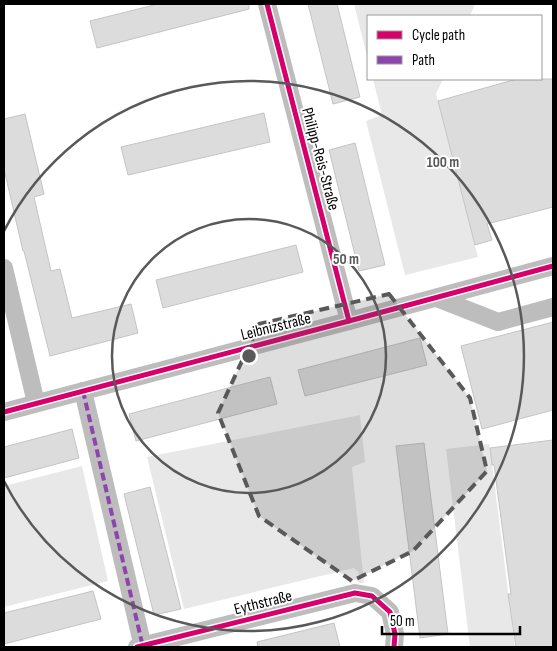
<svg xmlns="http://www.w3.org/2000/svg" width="557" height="651" viewBox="0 0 557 651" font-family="'Sofia Sans Condensed',sans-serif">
  <rect width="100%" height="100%" fill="#fff"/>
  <g fill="#e8e8e8">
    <polygon points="354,4 475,4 470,16 368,16 368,60"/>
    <polygon points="373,79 443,79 436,94 478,257 405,275 366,121 382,115"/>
    <polygon points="360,415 365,462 352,467 364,583 359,583 357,581 359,573 354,568 184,609 147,457"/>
    <polygon points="489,444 490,448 515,647 470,647 446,449"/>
    <polygon points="82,466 108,581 4,607 4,486"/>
  </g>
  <g fill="#dcdcdc" stroke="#c4c4c4">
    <polygon points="158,4 249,4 249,9 97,48 90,21"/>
    <polygon points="308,4 337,4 360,97 333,104"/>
    <polygon points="517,79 553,79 553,207 487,224 492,240 475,245 438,101"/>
    <polygon points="264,113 270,142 128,175 121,147"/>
    <polygon points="25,114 44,194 34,197 51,271 60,269 72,318 131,304 138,333 50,356 24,251 23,251 4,169 4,119"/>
    <polygon points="355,143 385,265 359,271 329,150"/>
    <polygon points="296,245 303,272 163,308 156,280"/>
    <polygon points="553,322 553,410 482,429 461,346"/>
    <polygon points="420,338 427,365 305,396 298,370"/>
    <polygon points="270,377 277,404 136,441 129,414"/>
    <polygon points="72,429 79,458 4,478 4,447"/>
    <polygon points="553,440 553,647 516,647 508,594 511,594 494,465 492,465 490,448"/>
    <polygon points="424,443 448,634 420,638 396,446"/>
    <polygon points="150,487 181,609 154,615 124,494"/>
    <polygon points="93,591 101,619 4,644 4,613"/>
    <polygon points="334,623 340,647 258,647 257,642"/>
  </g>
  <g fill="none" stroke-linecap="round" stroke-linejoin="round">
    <g stroke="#bdbdbd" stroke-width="18">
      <polyline points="267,4 349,321"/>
      <polyline points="4,268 36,403"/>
      <polyline points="437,298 498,322 553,307"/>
      <polyline points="83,391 143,647"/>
      <polyline points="4,412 349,321 553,266"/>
      <polyline points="137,647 355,593 372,596 390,612 395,634 394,647"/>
    </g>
    <polyline stroke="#8e44ad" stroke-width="4" stroke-dasharray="8 4" stroke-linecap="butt" points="83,391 143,647"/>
    <defs>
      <g id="cycleway">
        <polyline points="267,4 349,321"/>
        <polyline points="4,412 349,321 553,266"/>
        <polyline points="137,647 355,593 372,596 390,612 395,634 394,647"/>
      </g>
    </defs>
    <use href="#cycleway" stroke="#fff" stroke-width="8"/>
    <use href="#cycleway" stroke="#d6006c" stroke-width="5"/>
  </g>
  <path fill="#595959" fill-opacity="0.2" stroke="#595959" stroke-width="4" stroke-dasharray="10 6" stroke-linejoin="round" d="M389 294 470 398 487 471 413 551 352 581 259 516 218 413 259 324Z"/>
  <g fill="none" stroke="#595959" stroke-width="2.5">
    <circle cx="249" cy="356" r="137"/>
    <path d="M4 231A275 275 0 1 1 4 481"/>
  </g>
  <g text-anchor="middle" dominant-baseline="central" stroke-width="4" stroke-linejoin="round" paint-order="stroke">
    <g font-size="16" fill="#000" stroke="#fff">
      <text transform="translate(320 159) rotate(75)">Philipp-Reis-Straße</text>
      <text transform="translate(276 327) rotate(-14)">Leibnizstraße</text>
      <text transform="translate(263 603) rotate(-14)">Eythstraße</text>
    </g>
  </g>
  <circle cx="249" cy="356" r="8" fill="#595959" stroke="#fff" stroke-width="2.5"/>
  <g font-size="15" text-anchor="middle" font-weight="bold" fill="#595959" stroke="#fff" stroke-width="4" stroke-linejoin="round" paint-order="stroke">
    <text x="443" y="167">100 m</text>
    <text x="346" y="264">50 m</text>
  </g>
  <rect width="557" height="651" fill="none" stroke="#000000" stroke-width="10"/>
  <rect x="367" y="15" width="175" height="65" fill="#ffffff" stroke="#999999"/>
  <rect x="377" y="31" width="25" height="8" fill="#d6006c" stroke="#999999"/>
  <text x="412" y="40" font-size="15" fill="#000000">Cycle path</text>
  <rect x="377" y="56" width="25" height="8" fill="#8e44ad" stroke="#999999"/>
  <text x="412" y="65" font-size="15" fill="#000000">Path</text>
  <path d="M382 626v8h138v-8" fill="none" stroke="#000000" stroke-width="2.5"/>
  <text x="390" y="626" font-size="15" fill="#000000" stroke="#ffffff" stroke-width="4" paint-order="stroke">50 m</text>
</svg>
